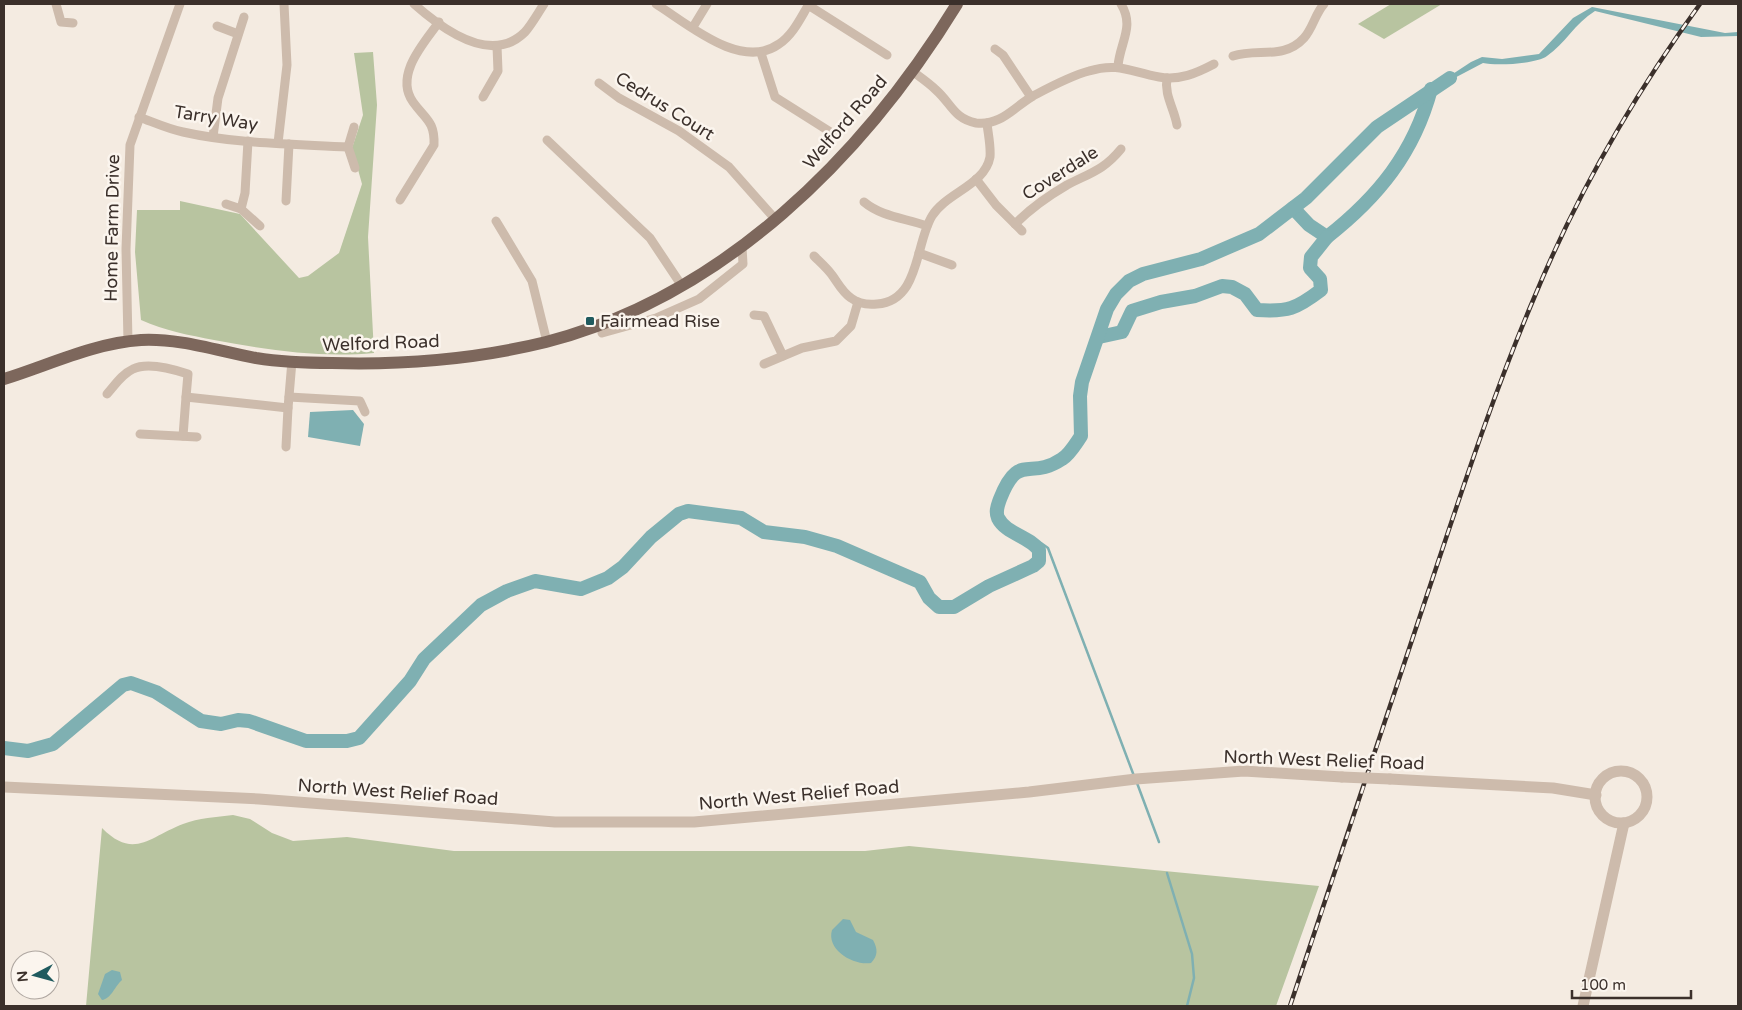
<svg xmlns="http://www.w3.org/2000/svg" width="1742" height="1010" viewBox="0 0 1742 1010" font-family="'Varela Round',sans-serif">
  <rect width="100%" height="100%" fill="#f4ebe1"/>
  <g fill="#b8c4a0">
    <polygon points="1391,4 1442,4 1384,39 1358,24"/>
    <path d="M373 52 377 105 368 237 374 353C321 358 266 350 214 340 189 335 165 331 141 320L135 252 137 210H180V201L240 214 299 278 308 276 339 253 362 184 352 148 363 115 354 53Z"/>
    <path d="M233 815 250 819 272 833 293 841 347 837 454 851H865L909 846 1319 886 1276 1006H86L102 828C134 860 149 837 183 824 199 818 216 817 233 815Z"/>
  </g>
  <g fill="#7fb0b2">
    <path d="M1592 7 1725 33 1738 32V36L1701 37 1595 11C1575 23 1565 44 1547 56 1536 64 1496 66 1483 63L1445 83 1433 94 1436 85 1471 62 1482 57 1502 59 1539 54 1573 18Z"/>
    <polygon points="353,410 364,424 360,446 308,437 310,412"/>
    <path d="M843 919 850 920 856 932 873 940C878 949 878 956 871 963 854 966 826 950 832 930Z"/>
    <path d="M112 970 120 972 122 980C115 986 111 999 102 1000L98 994 105 974Z"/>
  </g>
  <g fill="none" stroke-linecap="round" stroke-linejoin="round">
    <g stroke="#7fb0b2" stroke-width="2.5">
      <polyline points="1033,542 1041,543 1048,548 1134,776"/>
      <polyline points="1137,783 1159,842"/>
      <polyline points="1167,873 1192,954 1194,978 1187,1006"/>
    </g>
    <g stroke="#7fb0b2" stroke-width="14">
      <path d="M1293 208 1309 225 1327 237C1378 197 1414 153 1431 89"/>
      <path d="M1099 337 1122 332 1132 311 1161 302 1195 296 1222 286 1232 287 1245 294 1257 310C1288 312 1296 309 1321 290L1320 279 1310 268 1311 257 1327 237"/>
      <path d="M4 748 28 751 53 744 123 685 131 683 156 692 201 721 221 724 238 720 249 721 306 741H347L359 738 410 681 424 659 481 605 507 591 535 581 581 589 608 578 623 567 651 537 679 514 688 511 741 518 764 532 805 537 837 546 920 582 929 598 939 607H954L989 586 1033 566 1039 561V550C1029 536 1006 534 998 518 995 511 998 505 1000 499 1019 451 1029 481 1062 459 1070 454 1076 443 1081 436L1080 396 1082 382 1107 309 1116 294 1129 281 1143 274 1201 259 1259 234 1306 198 1377 127 1450 78"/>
    </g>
    <g stroke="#cdbbac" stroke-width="9">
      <polyline points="56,4 61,22 73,23"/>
      <path d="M414 4C441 28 491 66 525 32 532 24 538 13 544 4"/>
      <path d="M656 4C688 24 741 71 779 44 793 35 801 17 809 4"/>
      <polyline points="808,5 887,55"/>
      <polyline points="217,26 238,34"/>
      <polyline points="693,27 707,4"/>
      <polyline points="995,49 1003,55 1031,97"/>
      <polyline points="761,53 775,97 832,133"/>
      <path d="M1233 56C1258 48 1284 60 1304 38 1313 28 1315 14 1324 4"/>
      <path d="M1118 66C1120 42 1135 27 1121 4"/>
      <path d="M912 71C920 77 929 83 936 90 951 103 954 119 976 123 1001 126 1014 107 1033 96 1050 87 1070 76 1089 71 1118 62 1131 72 1159 77 1179 81 1197 73 1214 64"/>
      <path d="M1167 78C1164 95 1174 108 1177 125"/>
      <polyline points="599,83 619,98 679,131 729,167 776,220"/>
      <polyline points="483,97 498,71 497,46"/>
      <path d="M139 117C153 122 168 129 183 132 236 144 293 144 348 147"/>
      <polyline points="354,127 348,147 355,168"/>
      <polyline points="213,137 218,98 244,17"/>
      <polyline points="547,140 650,238 682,286"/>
      <polyline points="278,143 287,65 284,4"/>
      <polyline points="976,179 996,205 1022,231"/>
      <path d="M400 200 434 145C435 121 425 119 413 102 394 75 424 43 439 22"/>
      <polyline points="286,201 289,144"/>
      <path d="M864 202C882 217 905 218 927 226"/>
      <polyline points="226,204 241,209 260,226"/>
      <polyline points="241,209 245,193 248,141"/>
      <polyline points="496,221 532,281 547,342"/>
      <path d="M1015 224C1031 208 1048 196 1067 185 1090 173 1104 170 1121 149"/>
      <polyline points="919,253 952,265"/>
      <path d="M814 256C820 262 827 268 832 275 838 283 842 292 851 298 859 304 868 305 877 304 920 301 915 244 932 216 946 193 985 185 990 157 991 146 988 134 987 123"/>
      <polyline points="754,315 764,316 783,356"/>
      <polyline points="602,333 656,318 699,299 743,264 742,247"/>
      <polyline points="128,342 126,249 130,145 180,4"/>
      <polyline points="764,364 802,348 836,341 851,326 858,302"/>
      <path d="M107 394C115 385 122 374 133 369 147 362 173 369 188 374L186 397 288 408 292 361"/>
      <polyline points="289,397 360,401 365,412"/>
      <polyline points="140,434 197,437"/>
      <polyline points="183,436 186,397"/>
      <polyline points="286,447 288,408"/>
    </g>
    <g stroke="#cdbbac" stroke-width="11">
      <circle cx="1621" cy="797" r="26"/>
      <polyline points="1390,779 1553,788 1596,795"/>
      <polyline points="4,787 259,799 555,822 694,822 1029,792 1136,779 1244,771 1342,777"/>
      <polyline points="1583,1006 1624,823"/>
    </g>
    <path stroke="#7d675c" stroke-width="12" d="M4 379C49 365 94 343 141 340 179 338 218 351 256 358 281 362 307 363 332 363 403 365 477 359 546 342 724 296 863 157 957 4"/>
    <defs>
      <path id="rail" d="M1290 1006C1335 873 1379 740 1423 607 1458 503 1491 399 1534 298 1577 194 1634 95 1700 4"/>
    </defs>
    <use href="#rail" stroke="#3b302b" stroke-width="4.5"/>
    <use href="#rail" stroke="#fbf5ee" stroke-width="2.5" stroke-dasharray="8" stroke-linecap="butt"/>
    <polyline stroke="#cdbbac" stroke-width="11" points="1342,777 1390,779"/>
  </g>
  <rect fill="#1f5a5e" stroke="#fbf5ee" stroke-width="2" x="585" y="316" width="10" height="10" rx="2.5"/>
  <g text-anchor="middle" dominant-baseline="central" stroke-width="5" stroke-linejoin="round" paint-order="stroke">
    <g font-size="18" fill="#3b302b" stroke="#fbf5ee">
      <text transform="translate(665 106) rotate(32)">Cedrus Court</text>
      <text transform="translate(216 118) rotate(9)">Tarry Way</text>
      <text transform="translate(845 122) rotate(-49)">Welford Road</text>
      <text transform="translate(1060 173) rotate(-32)">Coverdale</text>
      <text transform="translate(112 228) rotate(-89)">Home Farm Drive</text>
      <text transform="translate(381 343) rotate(-2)">Welford Road</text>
      <text transform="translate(1324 760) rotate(2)">North West Relief Road</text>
      <text transform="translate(398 792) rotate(4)">North West Relief Road</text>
      <text transform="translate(799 795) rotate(-5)">North West Relief Road</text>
    </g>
    <g font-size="18" fill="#3b302b" stroke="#fbf5ee" text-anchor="start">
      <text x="600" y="321">Fairmead Rise</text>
    </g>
  </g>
  <rect width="1742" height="1010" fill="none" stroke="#3b302b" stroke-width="10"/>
  <g transform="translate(35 975) rotate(264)"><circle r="24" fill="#fbf5ee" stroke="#aea6a0"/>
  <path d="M0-4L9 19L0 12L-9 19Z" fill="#1f5a5e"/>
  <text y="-8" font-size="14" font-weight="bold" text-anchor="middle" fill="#3b302b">N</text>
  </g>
  <path d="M1572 990v8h119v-8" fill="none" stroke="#3b302b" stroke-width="2.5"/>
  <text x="1580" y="990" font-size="15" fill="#3b302b" stroke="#fbf5ee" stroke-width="4" paint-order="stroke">100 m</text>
</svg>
